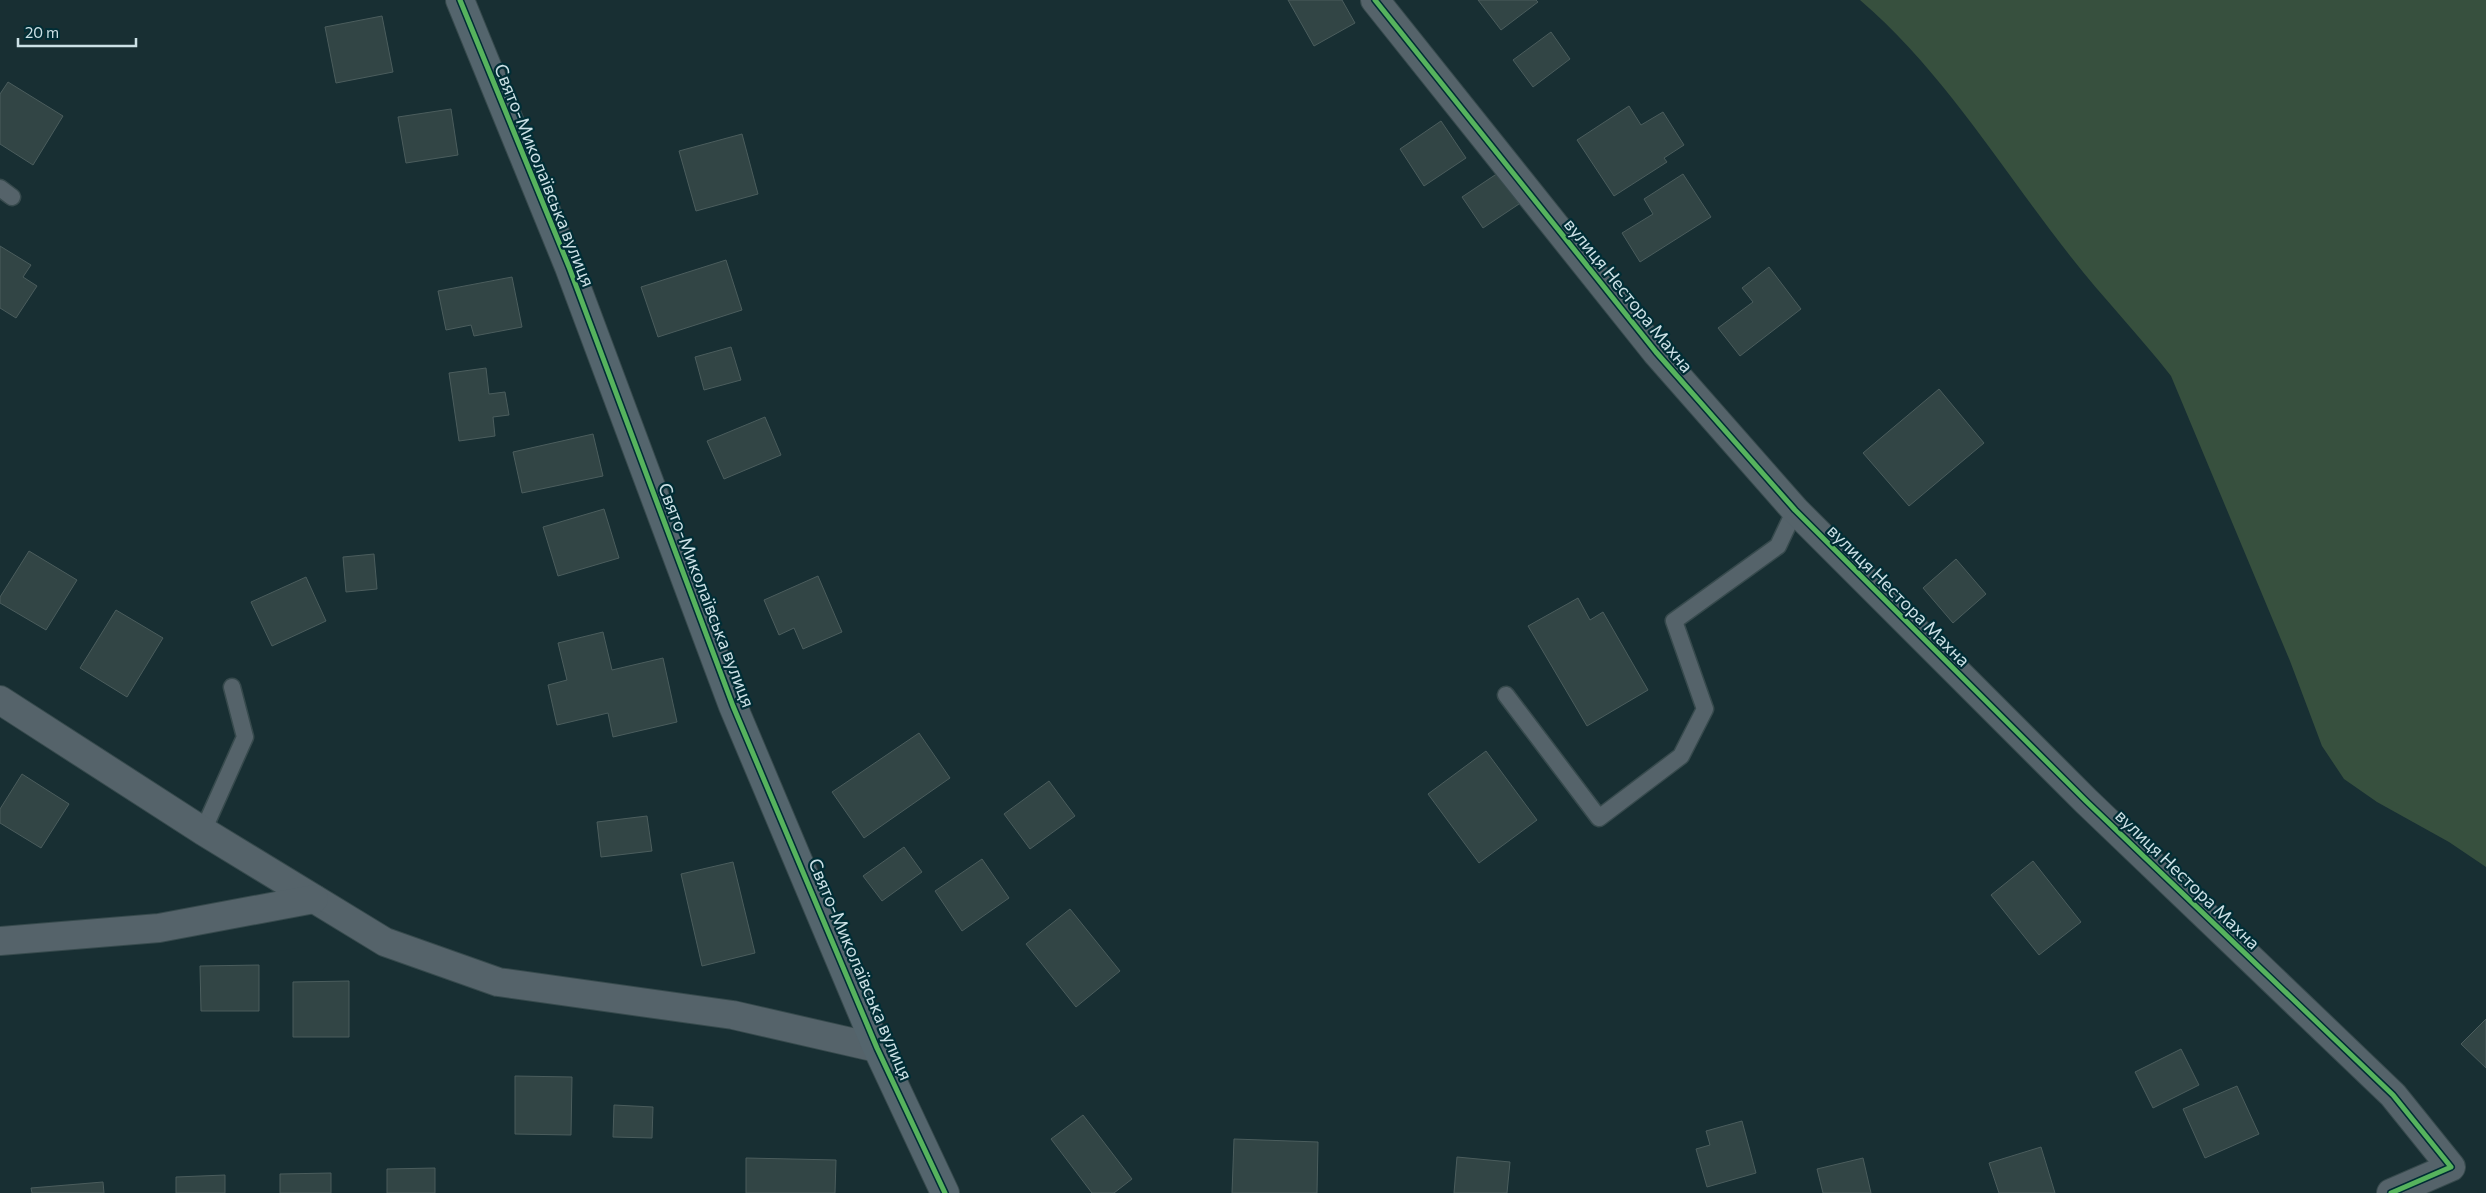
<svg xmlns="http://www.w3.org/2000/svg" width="2486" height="1193" viewBox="0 0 2486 1193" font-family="Commissioner,sans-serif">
  <rect width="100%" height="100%" fill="#182f33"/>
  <path fill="#37503e" d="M1860 0H2486V867L2449 842 2377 802 2344 779 2322 746 2290 661 2171 376C2139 335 2103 298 2071 257 2003 171 1944 72 1860 0Z"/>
  <g fill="#324545" stroke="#4b5d5d">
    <polygon points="1288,0 1342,0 1355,23 1314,46"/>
    <polygon points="1478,0 1536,0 1538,2 1501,30"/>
    <polygon points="382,16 393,72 336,83 325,27"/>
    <polygon points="1551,32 1570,59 1533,87 1513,60"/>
    <polygon points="8,82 63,116 33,165 0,144 0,94"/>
    <polygon points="1629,106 1641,125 1663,112 1684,145 1664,158 1667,162 1614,196 1577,140"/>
    <polygon points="451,109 458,155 406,163 398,117"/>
    <polygon points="1441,121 1466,158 1424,186 1400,149"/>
    <polygon points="742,134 758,194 696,211 679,151"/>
    <polygon points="1498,173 1519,204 1483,228 1462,197"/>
    <polygon points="1683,174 1711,217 1640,262 1622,233 1653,214 1644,199"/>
    <polygon points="0,246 31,265 23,277 37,286 16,318 0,308"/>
    <polygon points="726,260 742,310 658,337 641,287"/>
    <polygon points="1769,267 1801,309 1740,356 1718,328 1753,302 1742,288"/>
    <polygon points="512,277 522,327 474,336 471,325 446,330 438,291"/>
    <polygon points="731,347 741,380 704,390 695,357"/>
    <polygon points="486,368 489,394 505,392 509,415 493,417 495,436 459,441 449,373"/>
    <polygon points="1939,389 1984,443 1909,506 1863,453"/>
    <polygon points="765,417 781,455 724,479 707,441"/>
    <polygon points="593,434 603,476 522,493 513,452"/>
    <polygon points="604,509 619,558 558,576 543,527"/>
    <polygon points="29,551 77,580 46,630 0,603 0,597"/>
    <polygon points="374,554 377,589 346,592 343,557"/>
    <polygon points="1956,559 1986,594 1953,623 1923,588"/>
    <polygon points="818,576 842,632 803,649 794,628 779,635 764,600"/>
    <polygon points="306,577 326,621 272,646 251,602"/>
    <polygon points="1578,598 1590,620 1603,612 1648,690 1587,726 1528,626"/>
    <polygon points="116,610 163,638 127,697 80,668"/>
    <polygon points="603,632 612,670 663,658 677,722 613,737 608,713 557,725 548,685 567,680 558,643"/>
    <polygon points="919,733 950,778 864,838 832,792"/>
    <polygon points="1486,751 1537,820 1479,863 1428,794"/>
    <polygon points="22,774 69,804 41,848 0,823 0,809"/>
    <polygon points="1049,781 1075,816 1030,849 1004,814"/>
    <polygon points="647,816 652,851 601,857 597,822"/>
    <polygon points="904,847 922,872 882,901 863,876"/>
    <polygon points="982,859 1009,898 962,931 935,891"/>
    <polygon points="2033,861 2081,922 2039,955 1991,895"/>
    <polygon points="733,862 755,953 702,966 681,874"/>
    <polygon points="1070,909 1120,971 1076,1007 1026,944"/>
    <polygon points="259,965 259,1011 201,1011 200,966"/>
    <polygon points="349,981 349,1037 293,1037 293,982"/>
    <polygon points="2486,1019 2486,1068 2461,1044"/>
    <polygon points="2181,1049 2199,1085 2153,1108 2135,1072"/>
    <polygon points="515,1076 572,1077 571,1135 515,1134"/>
    <polygon points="2237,1086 2259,1134 2205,1158 2183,1109"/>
    <polygon points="614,1105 653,1107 652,1138 613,1137"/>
    <polygon points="1083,1115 1132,1179 1114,1193 1092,1193 1051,1139"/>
    <polygon points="1742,1121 1756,1173 1707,1187 1696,1149 1710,1145 1706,1131"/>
    <polygon points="1234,1139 1318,1142 1317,1193 1232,1193"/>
    <polygon points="2041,1147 2055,1193 1999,1193 1989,1163"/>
    <polygon points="1457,1157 1510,1162 1507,1193 1454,1193"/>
    <polygon points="746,1158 836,1160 835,1193 746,1193"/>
    <polygon points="1863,1158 1871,1193 1823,1193 1817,1169"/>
    <polygon points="435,1168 435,1193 387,1193 387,1169"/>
    <polygon points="331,1173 331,1193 280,1193 280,1174"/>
    <polygon points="225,1175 225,1193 176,1193 176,1177"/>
    <polygon points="103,1182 104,1193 32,1193 31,1188"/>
  </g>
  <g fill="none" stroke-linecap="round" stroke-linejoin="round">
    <defs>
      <g id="lane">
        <polyline points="0,188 12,197"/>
        <polyline points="1506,695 1599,818 1681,756 1705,709 1674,621 1778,546 1795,510"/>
        <polyline points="203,831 245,737 232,687"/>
      </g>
      <g id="street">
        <polyline points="1375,0 1656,352 1795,510 2086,801 2393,1095 2451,1167 2391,1193"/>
        <polyline points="0,700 203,831 385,942 498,982 733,1015 877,1048"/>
        <polyline points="0,941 159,928 314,899"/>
      </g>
      <polyline id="secondary" points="460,0 569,267 733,706 877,1048 945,1193"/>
    </defs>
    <use href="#lane" stroke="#374a4d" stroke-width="19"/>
    <use href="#street" stroke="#374a4d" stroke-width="30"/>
    <use href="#secondary" stroke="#374a4d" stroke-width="30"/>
    <use href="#lane" stroke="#55636a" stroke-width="16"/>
    <use href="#street" stroke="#55636a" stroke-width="28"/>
    <use href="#secondary" stroke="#54656d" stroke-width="28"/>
    <defs>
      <g id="cycleway">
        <polyline points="460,0 569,267 733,706 877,1048 945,1193"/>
        <polyline points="1375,0 1656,352 1795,510 2086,801 2393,1095 2451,1167 2391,1193"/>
      </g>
    </defs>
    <use href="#cycleway" stroke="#002d35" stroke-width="8"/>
    <use href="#cycleway" stroke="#56b35d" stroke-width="5"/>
  </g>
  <g text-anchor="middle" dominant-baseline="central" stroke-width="4.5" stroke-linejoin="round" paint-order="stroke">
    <g font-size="18" fill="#cce1e6" stroke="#002d35">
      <text transform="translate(545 175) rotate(68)">Свято-Миколаївська вулиця</text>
      <text transform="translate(1629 295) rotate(51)">вулиця Нестора Махна</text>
      <text transform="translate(707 595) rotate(69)">Свято-Миколаївська вулиця</text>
      <text transform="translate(1899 595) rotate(45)">вулиця Нестора Махна</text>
      <text transform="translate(2188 879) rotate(44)">вулиця Нестора Махна</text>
      <text transform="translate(861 969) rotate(67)">Свято-Миколаївська вулиця</text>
    </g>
  </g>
  <path d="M18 38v8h118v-8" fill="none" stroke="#cce1e6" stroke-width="2.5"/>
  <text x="25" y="38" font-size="15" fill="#cce1e6" stroke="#002d35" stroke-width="4" paint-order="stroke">20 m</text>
</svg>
